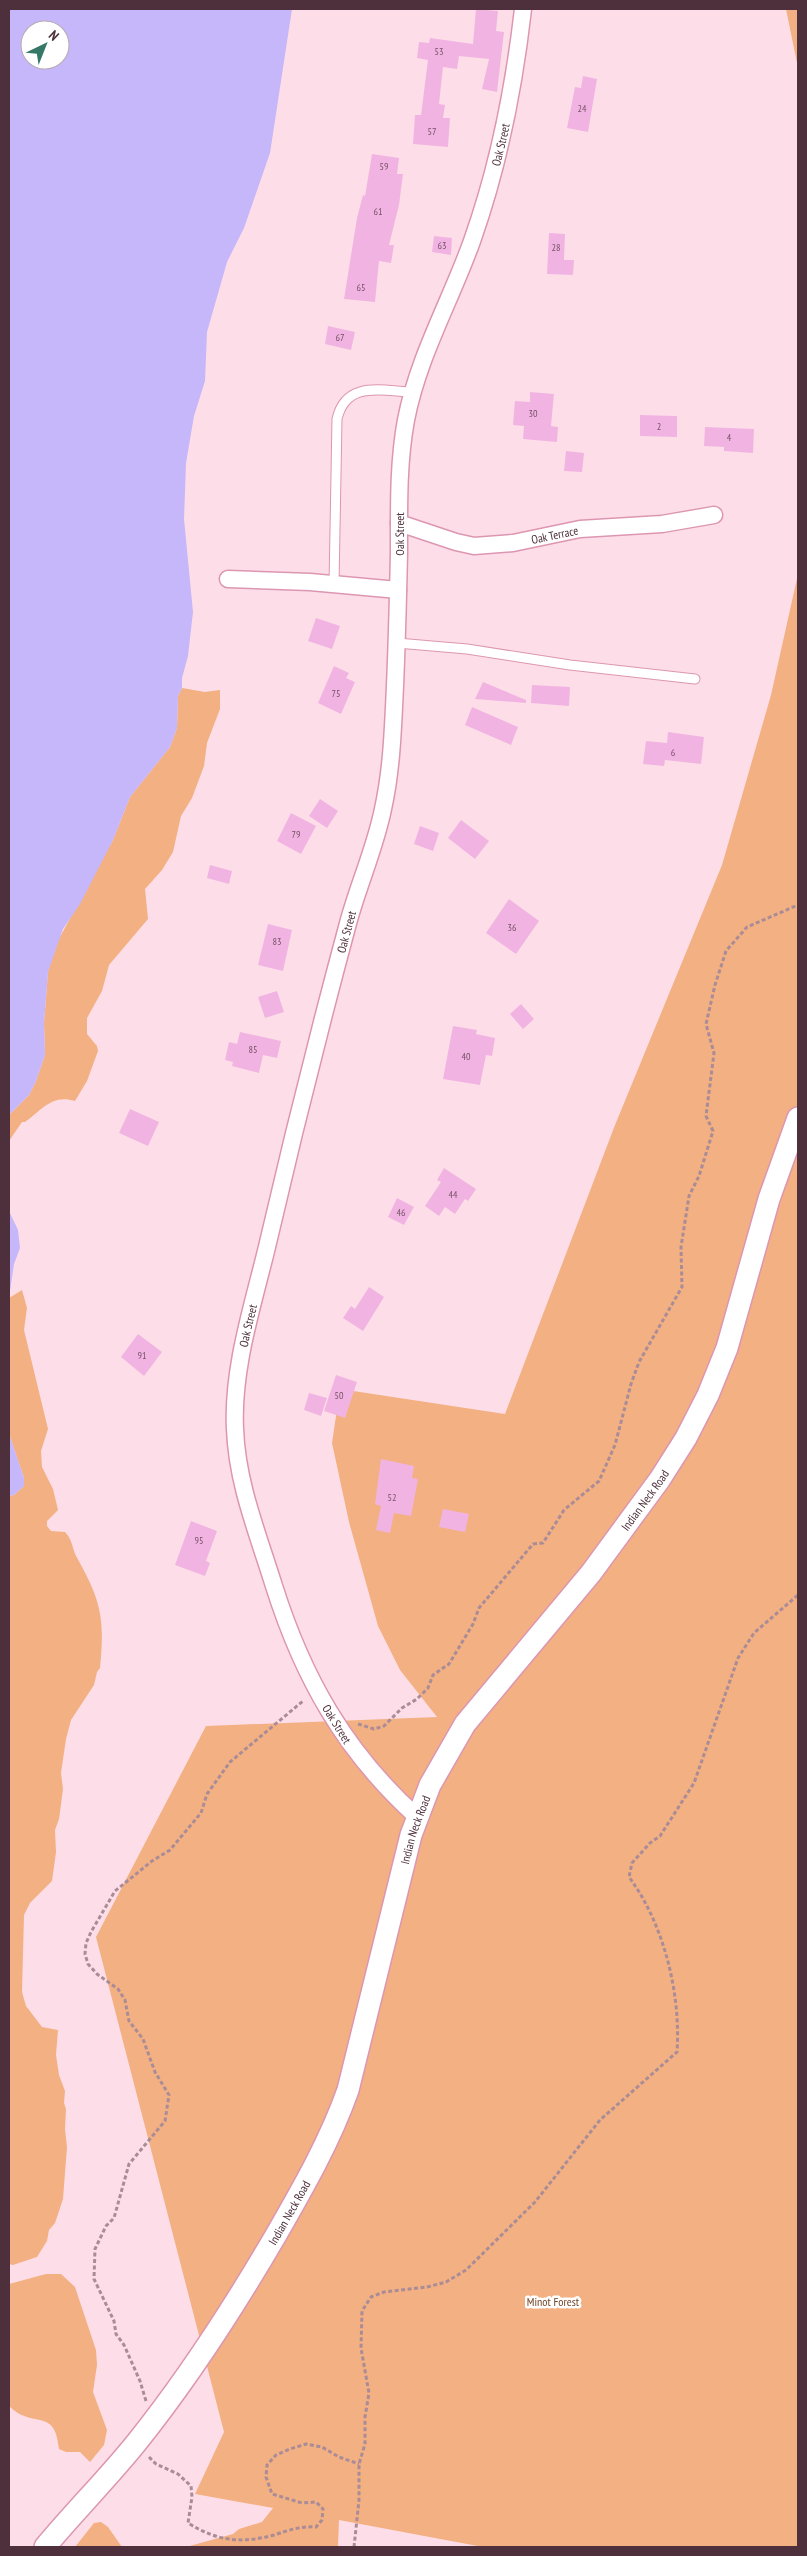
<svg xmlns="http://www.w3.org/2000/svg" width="807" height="2556" viewBox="0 0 807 2556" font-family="'PT Sans Narrow',sans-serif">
  <rect width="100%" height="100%" fill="#fddee8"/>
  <g fill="#f3b082">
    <polygon points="786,9 798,9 798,68"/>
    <polygon points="798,574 798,2547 483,2547 339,2520 338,2547 186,2547 233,2534 239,2529 262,2522 273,2508 195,2494 224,2432 96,1937 206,1726 437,1717 400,1670 378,1626 349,1522 332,1443 340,1389 505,1414 615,1125 722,865 771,695"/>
    <path d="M182 688 205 692 220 690V709L207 743 204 766 192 798 181 816 173 852 162 870 145 889 148 919 109 965 102 991 87 1018V1034L97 1046 98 1051 87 1081 75 1101C52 1094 43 1109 25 1122H22L9 1141V1115L29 1095 36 1081 45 1055 44 1023 48 972 55 946 113 840 130 797 170 747 177 728 178 696Z"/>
    <path d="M22 1290 27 1308 24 1330 48 1429 41 1451 42 1467 53 1489 58 1510 47 1521V1526L51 1531 65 1532C72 1539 72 1547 76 1556 101 1600 105 1618 100 1668L97 1672 94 1685 71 1720 66 1739 61 1773 63 1789 59 1819 55 1830 56 1852 52 1881 30 1903 24 1915 22 1992 26 2006 42 2027 58 2030 56 2055 59 2075 65 2091 64 2103 66 2109 65 2129 67 2147 63 2199 55 2223 49 2230 47 2241 37 2257 13 2265 9 2264V1496L14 1495 24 1486V1478L9 1434V1298Z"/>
    <path d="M46 2274H61L75 2287 96 2350 97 2365 93 2392 107 2430 104 2445 90 2462 80 2452H66L59 2449C55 2406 33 2430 9 2406V2284Z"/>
    <polygon points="101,2522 108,2527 122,2547 75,2547 94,2523"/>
  </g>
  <g fill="#c6b6fa" fill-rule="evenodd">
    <path d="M9 9H292L270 153 244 228 227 262 207 332 205 381 194 416 186 463 184 519 193 612 188 656 182 678V688L178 696 177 728 170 747 130 797 113 840 80 904 63 929 48 972 44 1023 45 1055 36 1081 29 1095 9 1115ZM30 30H60V60H30Z"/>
    <polygon points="9,1211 18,1230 20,1248 14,1264 9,1298"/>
    <polygon points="9,1434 24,1478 24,1486 14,1495 9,1496"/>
  </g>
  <g fill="#f1b4e2">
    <polygon points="476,9 498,11 496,31 504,32 497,92 482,89 489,59 459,56 457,69 443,67 439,104 445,105 443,118 450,118 448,147 413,144 415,115 421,115 428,60 417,58 419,42 429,43 430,38 473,44"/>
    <polygon points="583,76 597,79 588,132 567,128 575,87 581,88"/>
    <polygon points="372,154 399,158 397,174 403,174 399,205 389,245 394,245 391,263 379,261 375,302 344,299 357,218 363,195 365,196"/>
    <polygon points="549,233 565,234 564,260 574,260 573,275 547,274"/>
    <polygon points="434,236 452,238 451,255 432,252"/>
    <polygon points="328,326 355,332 351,350 325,344"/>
    <polygon points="530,392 554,394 551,426 558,427 557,442 523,439 524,426 513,425 515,401 530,402"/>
    <polygon points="640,415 677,416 677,437 640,436"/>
    <polygon points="705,427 754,429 753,453 724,451 724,447 704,446"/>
    <polygon points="566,451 584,453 582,472 564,471"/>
    <polygon points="316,618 340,626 332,649 308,641"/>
    <polygon points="334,666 349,673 346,678 355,682 341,714 318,703"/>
    <polygon points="483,682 526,700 526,703 475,699"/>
    <polygon points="532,685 570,687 569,706 531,703"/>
    <polygon points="472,707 518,727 511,745 465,725"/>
    <polygon points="668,732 704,737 701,764 665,760 664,766 643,764 646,741 667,743"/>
    <polygon points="320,799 338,811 327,828 309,816"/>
    <polygon points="291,813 316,826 301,854 277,841"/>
    <polygon points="461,820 489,841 475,859 448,838"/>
    <polygon points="420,826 439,833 433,851 414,844"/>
    <polygon points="210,865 232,871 229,884 207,878"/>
    <polygon points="509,899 539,921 516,954 486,933"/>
    <polygon points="268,924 292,930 283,971 258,965"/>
    <polygon points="277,991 284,1012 265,1018 258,997"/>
    <polygon points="521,1004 534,1019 523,1029 510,1014"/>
    <polygon points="453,1026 477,1030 476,1034 495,1038 492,1056 486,1055 480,1085 443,1079"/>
    <polygon points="240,1032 281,1041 277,1058 263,1055 259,1073 232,1066 233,1062 225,1060 229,1042 237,1044"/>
    <polygon points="130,1109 159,1122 148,1146 119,1133"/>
    <polygon points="444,1168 476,1189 468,1201 465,1199 455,1214 445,1207 439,1216 425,1206 441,1182 437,1180"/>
    <polygon points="397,1198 414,1207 404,1225 388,1217"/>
    <polygon points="369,1287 384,1297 363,1331 343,1318 351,1306 355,1309"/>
    <polygon points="138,1334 162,1352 144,1376 121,1357"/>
    <polygon points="336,1375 357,1382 345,1418 324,1411"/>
    <polygon points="309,1393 327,1398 321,1416 304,1410"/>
    <polygon points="381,1459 414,1466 412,1478 418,1479 411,1516 394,1513 390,1533 376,1530 381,1506 375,1504"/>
    <polygon points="443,1509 469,1514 465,1532 439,1527"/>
    <polygon points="191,1521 217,1531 206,1561 210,1563 205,1576 175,1565"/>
  </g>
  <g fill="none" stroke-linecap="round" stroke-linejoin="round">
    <defs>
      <g id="service">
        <path d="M334 585 337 419C346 380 382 391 413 392"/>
        <polyline points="397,643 467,649 570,665 695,679"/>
      </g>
      <g id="minor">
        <path id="s1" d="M399 523 456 542 474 546 513 543 580 529 662 524 714 515"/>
        <polyline points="228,579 310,582 398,590"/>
        <path id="s2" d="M417 1817C345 1752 303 1678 274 1586 258 1534 237 1484 235 1429 232 1370 252 1308 266 1251 291 1143 318 1035 347 927 357 888 375 849 383 809 392 768 393 727 395 686 397 641 398 597 399 553 399 508 398 463 406 420 418 357 451 300 472 241 499 165 514 88 523 9"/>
      </g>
      <g id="tertiary">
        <path id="s3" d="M45 2547C75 2511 108 2478 137 2442 189 2377 234 2307 276 2235 303 2188 330 2141 348 2090L411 1835 430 1785 465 1724 591 1573 660 1479 686 1438 708 1395 727 1348 769 1199 798 1118"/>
      </g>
    </defs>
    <use href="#service" stroke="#dd96b1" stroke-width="11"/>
    <use href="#minor" stroke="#dd96b1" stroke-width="19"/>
    <use href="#tertiary" stroke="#dd96b1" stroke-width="24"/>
    <g stroke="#aa8c97" stroke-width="3" stroke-dasharray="4 2.5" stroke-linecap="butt">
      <polyline points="358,1724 374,1729 384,1726 402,1708 417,1699 428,1688 433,1675 449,1664 473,1624 479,1608 533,1544 543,1543 564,1510 599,1481 615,1445 631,1384 639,1362 682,1287 681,1247 689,1196 699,1176 713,1131 706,1116 714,1053 706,1024 715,985 726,951 747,927 798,905"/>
      <polyline points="146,2401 140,2381 124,2345 116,2334 114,2321 94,2279 95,2249 106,2226 114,2218 129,2164 165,2121 169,2095 155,2072 143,2039 129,2021 125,2000 118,1989 97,1974 88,1964 85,1954 86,1943 91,1932 115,1891 152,1861 170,1850 201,1813 207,1794 230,1762 303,1701"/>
      <path d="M149 2457 156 2464 178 2474 191 2486 192 2497 188 2523C217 2541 241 2544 274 2535 289 2530 301 2526 316 2527L322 2520 323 2509 316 2502 302 2503 272 2494 266 2477 267 2465 276 2455 290 2449 306 2444 322 2447 339 2457 359 2464"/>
      <path d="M354 2547 359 2500V2464L365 2444V2417L369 2393 361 2348 362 2311 371 2297 384 2292 427 2287 446 2282 466 2270 535 2202 600 2120 677 2052C681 1994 664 1924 629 1877L632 1863 650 1843 660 1836 694 1783 738 1658 754 1633 798 1595"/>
    </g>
    <use href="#service" stroke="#fff" stroke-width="9"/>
    <use href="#minor" stroke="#fff" stroke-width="16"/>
    <use href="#tertiary" stroke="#fff" stroke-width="21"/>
  </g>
  <g text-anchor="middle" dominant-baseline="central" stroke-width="5" stroke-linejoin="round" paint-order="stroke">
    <g font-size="10" fill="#765165">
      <text x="439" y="51">53</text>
      <text x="582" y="108">24</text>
      <text x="432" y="131">57</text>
      <text x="384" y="166">59</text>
      <text x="378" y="211">61</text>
      <text x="442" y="245">63</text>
      <text x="556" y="247">28</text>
      <text x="361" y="287">65</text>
      <text x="340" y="337">67</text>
      <text x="533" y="413">30</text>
      <text x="659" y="426">2</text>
      <text x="729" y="437">4</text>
      <text x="336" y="693">75</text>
      <text x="673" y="752">6</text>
      <text x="296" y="834">79</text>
      <text x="512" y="927">36</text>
      <text x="277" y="941">83</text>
      <text x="253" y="1049">85</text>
      <text x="466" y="1056">40</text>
      <text x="453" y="1194">44</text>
      <text x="401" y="1212">46</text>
      <text x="142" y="1355">91</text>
      <text x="339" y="1395">50</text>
      <text x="392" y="1497">52</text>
      <text x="199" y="1540">95</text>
    </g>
    <g font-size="12" fill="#4d303b" stroke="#fff">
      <text stroke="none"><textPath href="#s2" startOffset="1758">Oak Street</textPath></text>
      <text stroke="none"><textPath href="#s2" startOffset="1352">Oak Street</textPath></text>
      <text stroke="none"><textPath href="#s1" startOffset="160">Oak Terrace</textPath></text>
      <text stroke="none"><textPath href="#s2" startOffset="948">Oak Street</textPath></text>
      <text stroke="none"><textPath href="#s2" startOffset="542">Oak Street</textPath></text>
      <text stroke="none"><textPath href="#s3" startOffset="1225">Indian Neck Road</textPath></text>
      <text transform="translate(337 1724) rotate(58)">Oak Street</text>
      <text stroke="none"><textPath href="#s3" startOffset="820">Indian Neck Road</textPath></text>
      <text stroke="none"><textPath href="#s3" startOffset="415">Indian Neck Road</textPath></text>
    </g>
    <g font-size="12" fill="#724627" stroke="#fff">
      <text x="553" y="2301">Minot Forest</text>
    </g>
  </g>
  <rect width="807" height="2556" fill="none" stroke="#4d303b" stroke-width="20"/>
  <g transform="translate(45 45) rotate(43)"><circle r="24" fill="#ffffff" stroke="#b8acb1"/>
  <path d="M0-4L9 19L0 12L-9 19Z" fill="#367868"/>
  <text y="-8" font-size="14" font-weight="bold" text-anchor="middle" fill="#4d303b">N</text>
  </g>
</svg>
